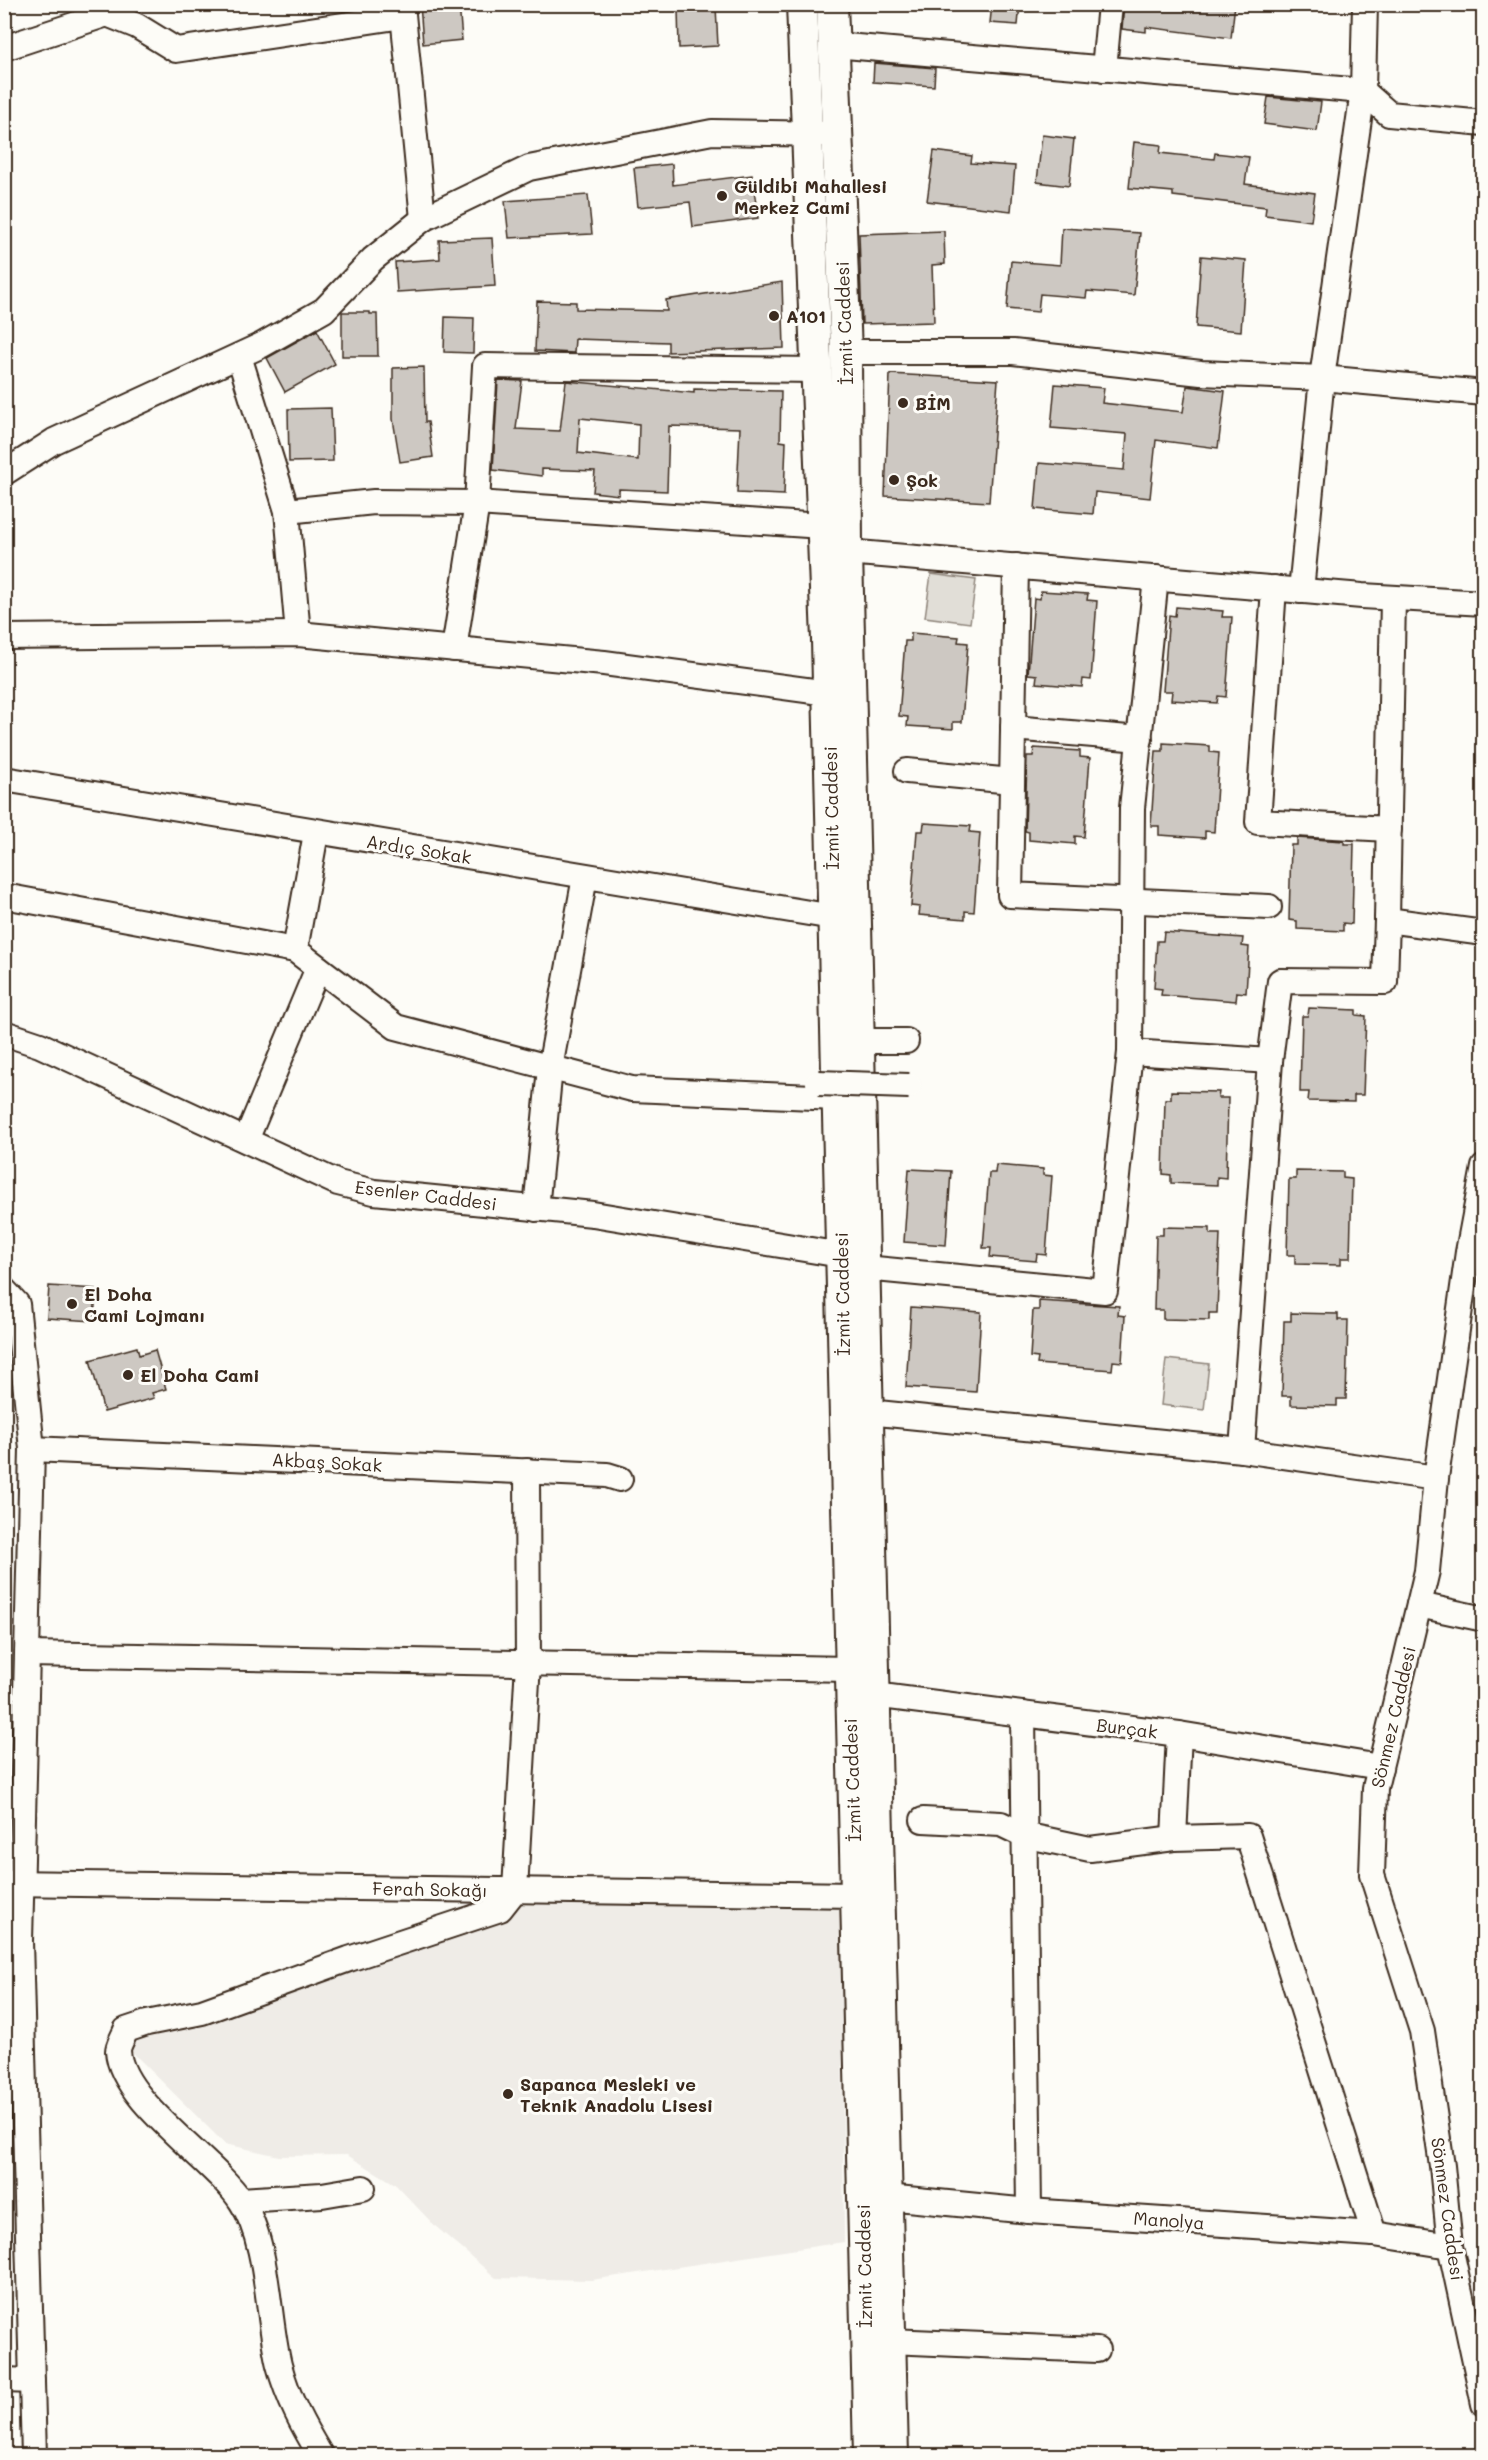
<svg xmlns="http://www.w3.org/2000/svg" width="1488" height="2460" viewBox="0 0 1488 2460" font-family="Mali,sans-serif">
  <rect width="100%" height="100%" fill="#fdfcf7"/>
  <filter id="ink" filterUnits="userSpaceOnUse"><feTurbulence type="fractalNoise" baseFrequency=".0167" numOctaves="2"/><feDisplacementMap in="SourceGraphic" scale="12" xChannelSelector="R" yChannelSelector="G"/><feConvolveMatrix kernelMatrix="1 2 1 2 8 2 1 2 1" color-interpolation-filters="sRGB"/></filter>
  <g filter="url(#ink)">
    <polygon fill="#efece7" points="507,1905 841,1905 844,2242 591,2280 496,2278 434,2225 395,2184 347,2155 279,2156 225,2144 124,2044"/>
    <g fill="#e1ded7" stroke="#8e847a" stroke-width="1.5">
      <polygon points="931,574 976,580 970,623 925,617"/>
      <polygon points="1166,1359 1209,1364 1204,1410 1161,1405"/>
    </g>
    <g fill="#cdc8c2" stroke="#3b2a1e" stroke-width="1.5" fill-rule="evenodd">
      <polygon points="420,4 459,4 462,40 423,44"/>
      <polygon points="992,4 1020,4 1018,25 990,23"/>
      <polygon points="1124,4 1235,4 1231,38 1146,27 1146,32 1122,29"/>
      <polygon points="716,7 718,46 679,48 678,9"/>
      <polygon points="874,63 935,68 934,86 873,82"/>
      <polygon points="1268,97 1321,102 1317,131 1264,124"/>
      <polygon points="1042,135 1074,139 1069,186 1037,182"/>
      <polygon points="1134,142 1161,145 1160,153 1214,159 1215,153 1249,157 1245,184 1315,193 1311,221 1265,215 1266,207 1173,196 1173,192 1129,188"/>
      <polygon points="934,151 972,156 971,163 1015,166 1011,211 927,201"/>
      <polygon points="672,164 673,185 752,175 758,218 693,227 690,202 638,207 634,168"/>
      <polygon points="588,195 592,234 509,238 505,201"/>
      <polygon points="1062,228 1140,233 1134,295 1087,291 1086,298 1040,294 1038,312 1007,309 1011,261 1060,265"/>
      <polygon points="944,231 945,264 932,265 934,322 862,324 859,234"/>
      <polygon points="492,238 495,286 397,292 395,262 440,259 439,240"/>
      <polygon points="1201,256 1246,260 1241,331 1196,327"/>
      <polygon points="782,282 784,348 668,352 668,342 575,339 574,353 535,351 537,301 576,302 576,309 667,311 666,300"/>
      <polygon points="342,312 370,312 370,314 377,314 378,356 342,356"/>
      <polygon points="445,317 474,318 473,353 444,352"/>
      <polygon points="317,330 335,364 285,392 267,358"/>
      <polygon points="424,367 425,422 428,422 433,457 400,462 393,419 393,368"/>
      <polygon points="890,374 998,380 989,502 885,496"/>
      <path d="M498 380 522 381 516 429 560 431 566 381 694 393V389L781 391 780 441 786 442 784 495 737 493 740 428 669 426 667 491 619 489V495L593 492 595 471 542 469V476L493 470ZM580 418 639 424 638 460 578 453Z"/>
      <polygon points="1055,384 1104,388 1102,403 1183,412 1187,386 1225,391 1218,448 1156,440 1150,498 1095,492 1093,514 1035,509 1039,463 1124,470 1127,434 1051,428"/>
      <polygon points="331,408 333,461 289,462 288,409"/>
      <polygon points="1041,591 1088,594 1087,600 1097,601 1091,680 1083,679 1082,687 1036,683 1037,675 1028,674 1034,598 1040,599"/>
      <polygon points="1176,607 1223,611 1222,617 1232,617 1226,697 1218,696 1217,703 1171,700 1172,691 1163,691 1169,615 1175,616"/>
      <polygon points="911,633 959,637 958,642 968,643 962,722 953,722 953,729 907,726 908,717 899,716 905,641 911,641"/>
      <polygon points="1163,743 1210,746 1210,752 1219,753 1214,832 1205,831 1205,838 1159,835 1159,826 1151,826 1156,751 1163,751"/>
      <polygon points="1034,748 1080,751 1080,757 1090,758 1084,837 1075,836 1075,844 1029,840 1029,832 1025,831 1027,756 1033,756"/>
      <polygon points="924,823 971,826 970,832 980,833 974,912 965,911 965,919 919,915 920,907 911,906 917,831 923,831"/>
      <polygon points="1297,838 1344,841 1344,844 1354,844 1352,924 1343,923 1343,931 1297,929 1297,921 1289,920 1291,845 1297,845"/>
      <polygon points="1164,932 1243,938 1242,946 1249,947 1246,993 1237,992 1236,1001 1161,995 1162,989 1154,988 1157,941 1163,941"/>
      <polygon points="1309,1008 1356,1010 1356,1015 1366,1016 1363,1095 1354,1095 1354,1102 1308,1101 1309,1092 1300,1092 1302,1016 1308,1016"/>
      <polygon points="1171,1091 1219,1092 1218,1098 1228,1098 1226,1178 1217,1177 1217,1185 1171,1183 1171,1175 1163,1174 1165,1099 1171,1099"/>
      <polygon points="996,1165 1043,1169 1043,1175 1052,1176 1046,1255 1037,1254 1036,1261 990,1257 991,1248 983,1248 989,1173 995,1173"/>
      <polygon points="909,1169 951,1171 946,1245 904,1242"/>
      <polygon points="1296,1171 1343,1172 1343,1178 1352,1179 1350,1258 1341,1258 1341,1265 1295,1264 1295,1255 1287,1255 1289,1179 1296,1179"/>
      <polygon points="1163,1227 1210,1228 1210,1234 1220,1234 1217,1313 1209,1313 1209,1320 1163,1319 1163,1310 1154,1310 1156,1235 1163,1235"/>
      <polygon points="49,1286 96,1289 94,1321 47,1318"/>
      <polygon points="1039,1301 1119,1306 1118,1315 1125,1316 1122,1362 1113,1361 1112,1370 1037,1364 1038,1358 1030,1357 1033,1310 1039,1310"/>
      <polygon points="911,1307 981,1312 976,1392 906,1387"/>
      <polygon points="1291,1313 1338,1314 1338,1320 1348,1320 1346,1399 1337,1399 1337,1406 1291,1405 1291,1396 1282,1396 1284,1321 1291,1321"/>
      <polygon points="137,1347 139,1355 155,1350 166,1389 152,1393 154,1398 104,1412 90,1360"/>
    </g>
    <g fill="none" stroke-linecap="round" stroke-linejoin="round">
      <defs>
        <g id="minor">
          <polyline points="402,4 423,219"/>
          <polyline points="107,14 137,26 176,50 403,16"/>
          <polyline points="834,45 1363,91 1389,114 1484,123"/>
          <polyline points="4,48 107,14 117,4"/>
          <polyline points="1104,69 1110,4"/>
          <polyline points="846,352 1013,352 1201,373 1322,378 1484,393"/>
          <polyline points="239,356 287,511 298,634"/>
          <polyline points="4,473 54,441 262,345 324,310 373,259 423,219 529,168 712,132 826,134"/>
          <polyline points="287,511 374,502 477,503 822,526"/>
          <polyline points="847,552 1362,596 1484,603"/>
          <polyline points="1016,566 1010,895 1269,907"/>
          <polyline points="1274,588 1258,822 1389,829"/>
          <polyline points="1301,591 1322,378 1363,91 1365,4"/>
          <polyline points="1393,598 1387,920 1484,933"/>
          <polyline points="4,637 298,634 604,663 828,693"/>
          <polyline points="454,649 477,503 485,366 816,370"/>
          <polyline points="1013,728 1140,739"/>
          <polyline points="907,771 1012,781"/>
          <polyline points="4,779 833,917"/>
          <polyline points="4,896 295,950 396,1027 632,1089 837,1098"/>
          <polyline points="295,950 316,833"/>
          <polyline points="4,1033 40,1045 338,1183 374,1192 593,1214 841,1255"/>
          <polyline points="860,1041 906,1041"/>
          <polyline points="1130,1052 1270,1061 1242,1450"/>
          <polyline points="1270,1061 1280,981 1385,982 1387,920"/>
          <polyline points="246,1140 318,968"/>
          <polyline points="1484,1167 1468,1252 1436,1478 1427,1571 1375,1788 1372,1875 1422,2031 1442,2166 1450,2246 1484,2404"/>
          <polyline points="536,1209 550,1068 585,877"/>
          <polyline points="865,1268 1105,1291 1130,1052 1132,808 1156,578"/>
          <polyline points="4,1290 17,1304 32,1449 20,1941 34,2456"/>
          <polyline points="868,1412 1242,1450 1436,1478"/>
          <polyline points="32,1449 607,1475 620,1479"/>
          <polyline points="1419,1605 1484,1619"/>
          <polyline points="27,1654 849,1669"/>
          <polyline points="874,1695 1179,1734 1380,1767"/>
          <polyline points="1023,1714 1029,2211"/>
          <polyline points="1179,1734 1174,1838 1248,1836 1374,2234"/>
          <polyline points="923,1820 1001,1824 1024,1835 1090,1849 1174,1838"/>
          <polyline points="7,1883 855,1895"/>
          <polyline points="887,2197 1029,2211 1374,2234 1450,2246"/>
          <polyline points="241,2200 322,2195 363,2188"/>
          <polyline points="890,2341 1097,2350"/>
          <polyline points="4,2380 32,2381"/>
          <path d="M321 2456C303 2426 288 2399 279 2365 267 2317 269 2242 241 2201 214 2160 121 2101 118 2051 118 2045 124 2036 126 2030L147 2023 202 2012 349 1959 500 1909 515 1890 528 1663 527 1471"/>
        </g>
        <g id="major">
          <polyline points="802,4 827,640 869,2456"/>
          <polyline points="832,4 846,352 847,552 893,2456"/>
        </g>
      </defs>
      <use href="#minor" stroke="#3b2a1e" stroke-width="28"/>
      <use href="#major" stroke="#3b2a1e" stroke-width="34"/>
      <use href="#minor" stroke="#fdfcf7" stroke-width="24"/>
      <use href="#major" stroke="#fdfcf7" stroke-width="30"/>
      <defs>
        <polyline id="minor-bridge" points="818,1083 909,1086"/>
      </defs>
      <use href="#minor-bridge" stroke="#3b2a1e" stroke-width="28" stroke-linecap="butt"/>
      <use href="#minor-bridge" stroke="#fdfcf7" stroke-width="24"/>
    </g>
  </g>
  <g fill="#3b2a1e" stroke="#fdfcf7" stroke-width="2">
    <circle cx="722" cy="196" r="6"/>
    <circle cx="774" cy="316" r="6"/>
    <circle cx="903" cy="403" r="6"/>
    <circle cx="894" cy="480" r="6"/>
    <circle cx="72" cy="1304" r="6"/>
    <circle cx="128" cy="1375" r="6"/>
    <circle cx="508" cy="2094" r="6"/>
  </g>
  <g text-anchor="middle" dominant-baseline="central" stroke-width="6" stroke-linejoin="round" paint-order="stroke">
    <g font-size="18" font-weight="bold" fill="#3b2a1e" stroke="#fdfcf7" text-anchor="start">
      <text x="734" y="186">Güldibi Mahallesi<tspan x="734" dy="21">Merkez Cami</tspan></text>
      <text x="786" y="316">A101</text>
      <text x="915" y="403">BİM</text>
      <text x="906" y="480">Şok</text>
      <text x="84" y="1294">El Doha<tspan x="84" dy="21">Cami Lojmanı</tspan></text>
      <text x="140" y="1375">El Doha Cami</text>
      <text x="520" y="2084">Sapanca Mesleki ve<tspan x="520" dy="21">Teknik Anadolu Lisesi</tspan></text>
    </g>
    <g font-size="18" fill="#3b2a1e" stroke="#fdfcf7">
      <text transform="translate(844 323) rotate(-92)">İzmit Caddesi</text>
      <text transform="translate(831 808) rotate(-91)">İzmit Caddesi</text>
      <text transform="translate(419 849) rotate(9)">Ardıç Sokak</text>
      <text transform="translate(426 1195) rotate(7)">Esenler Caddesi</text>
      <text transform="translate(842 1294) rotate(-91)">İzmit Caddesi</text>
      <text transform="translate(327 1462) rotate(3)">Akbaş Sokak</text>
      <text transform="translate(1393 1717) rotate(-77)">Sönmez Caddesi</text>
      <text transform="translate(1127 1728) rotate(7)">Burçak</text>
      <text transform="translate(852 1780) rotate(-92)">İzmit Caddesi</text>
      <text transform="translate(430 1889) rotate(1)">Ferah Sokağı</text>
      <text transform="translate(1448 2209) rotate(82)">Sönmez Caddesi</text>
      <text transform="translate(1169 2220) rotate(4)">Manolya</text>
      <text transform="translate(864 2266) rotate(-91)">İzmit Caddesi</text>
    </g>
  </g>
  <rect width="1488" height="2460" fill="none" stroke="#fdfcf7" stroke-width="24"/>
  <rect x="12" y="12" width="1464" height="2436" fill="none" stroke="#3b2a1e" stroke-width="2" filter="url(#ink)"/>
</svg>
